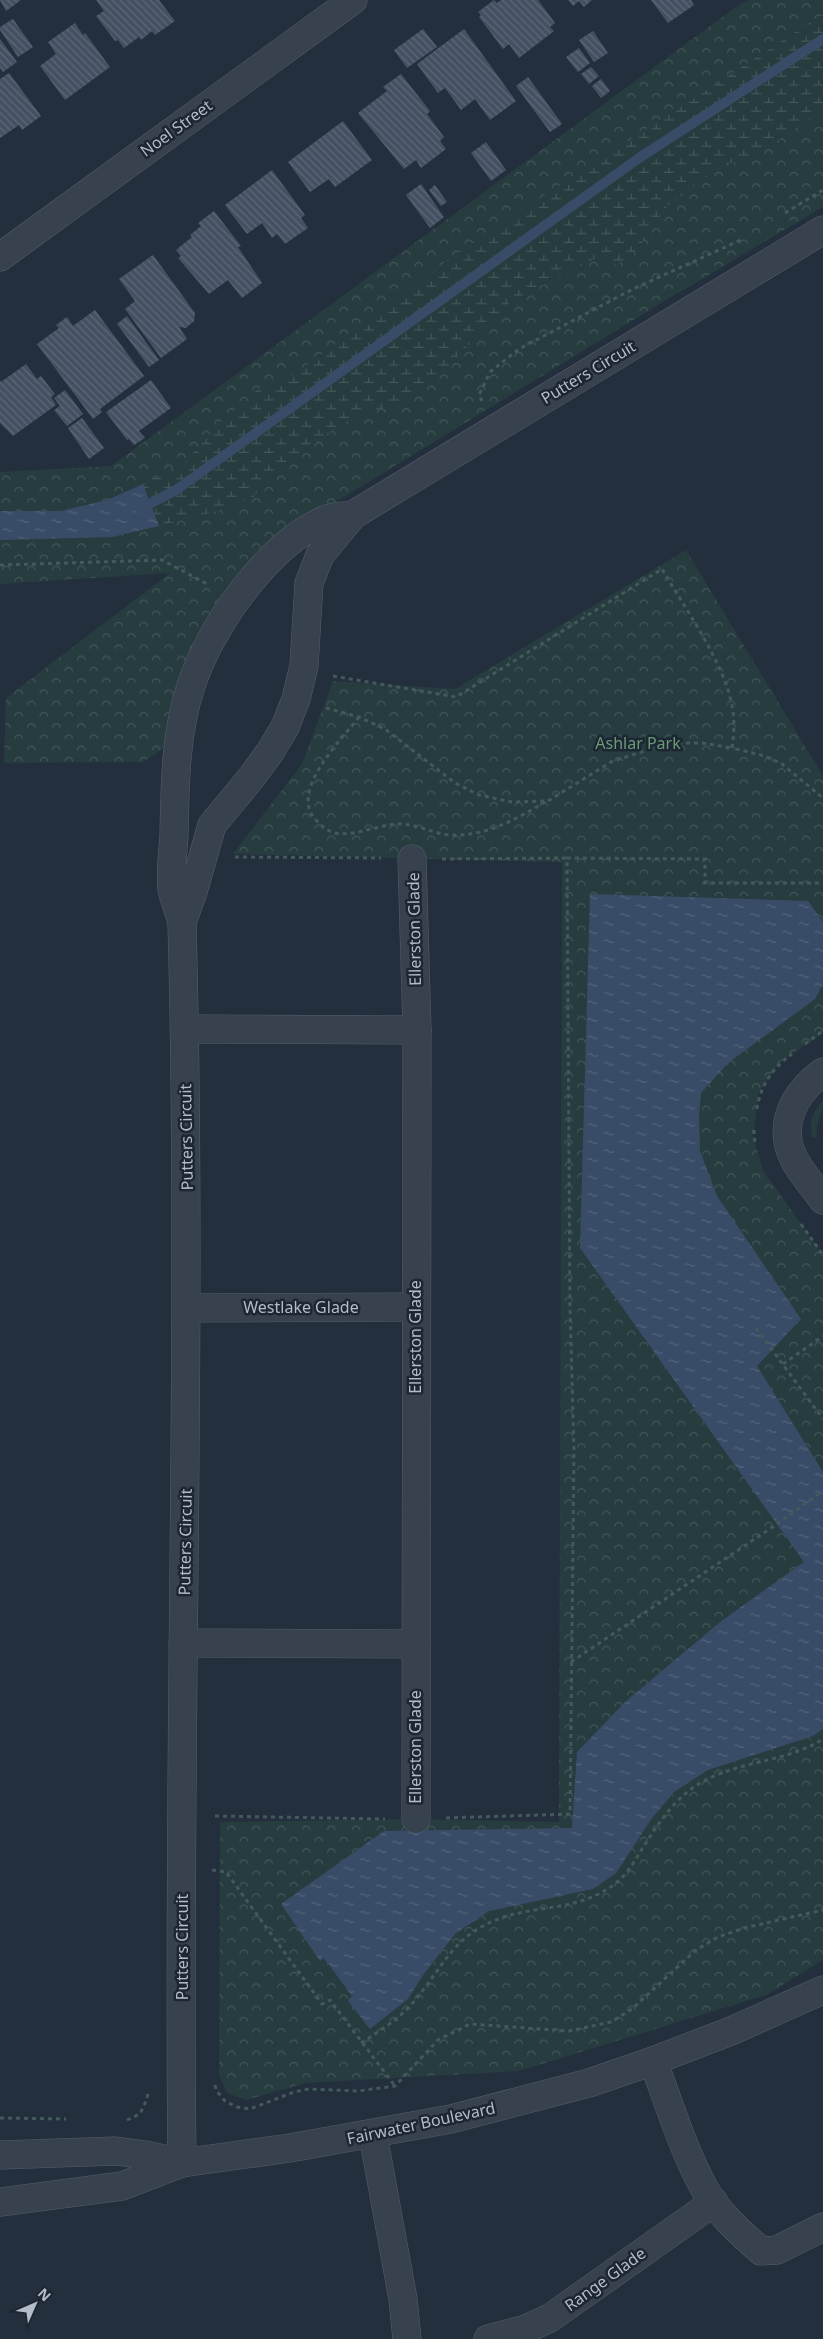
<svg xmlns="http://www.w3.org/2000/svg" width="823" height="2339" viewBox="0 0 823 2339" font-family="'Noto Sans',sans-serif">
  <defs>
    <pattern id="forest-crowns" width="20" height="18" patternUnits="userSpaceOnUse" patternTransform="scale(1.25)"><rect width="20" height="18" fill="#263c3f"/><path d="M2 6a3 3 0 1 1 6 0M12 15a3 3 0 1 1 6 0" fill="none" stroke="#435659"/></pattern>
    <pattern id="wetland-marsh" width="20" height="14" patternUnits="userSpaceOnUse" patternTransform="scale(1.25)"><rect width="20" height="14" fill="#263c3f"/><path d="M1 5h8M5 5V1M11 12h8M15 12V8" fill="none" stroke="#435659"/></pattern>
    <pattern id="water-ripples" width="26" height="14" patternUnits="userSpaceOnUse" patternTransform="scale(1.25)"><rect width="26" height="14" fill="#394c67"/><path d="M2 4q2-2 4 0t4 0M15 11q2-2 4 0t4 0" fill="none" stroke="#53647b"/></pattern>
    <pattern id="building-back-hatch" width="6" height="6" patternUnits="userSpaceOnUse" patternTransform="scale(1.25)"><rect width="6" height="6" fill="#455162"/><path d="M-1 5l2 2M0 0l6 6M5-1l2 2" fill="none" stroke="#5d6877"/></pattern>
  </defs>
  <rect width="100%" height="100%" fill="#242f3e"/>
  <path fill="#263c3f" d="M823 1101C823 1115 816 1119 817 1137H812C809 1123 812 1111 823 1101Z"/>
  <g fill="url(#forest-crowns)">
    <polygon points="748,0 823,0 823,207 658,305 269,543 178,686 164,748 143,762 4,763 6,698 170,573 0,584 0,472 111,466 736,7"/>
    <polygon points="686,550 823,776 823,1033 779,1063 759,1092 753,1137 763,1170 823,1255 823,1960 766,1995 519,2071 306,2083 246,2100 227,2093 219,2075 220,1822 416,1819 559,1822 562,862 233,854 302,764 333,681 455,689"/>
  </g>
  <polygon fill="url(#wetland-marsh)" points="823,14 823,110 762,151 720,167 666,207 638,249 617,265 596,258 511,301 426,389 389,406 351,419 304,448 252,498 218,511 159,526 143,484 183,464 220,423 258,389 295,374 461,250"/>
  <g fill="url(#water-ripples)">
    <polygon points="143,484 159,526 112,537 0,540 0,511 61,511 107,500"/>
    <polygon points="590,894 808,901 823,922 823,984 815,999 728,1063 701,1093 699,1116 700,1151 717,1196 801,1319 757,1366 823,1472 823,1729 813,1736 708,1770 674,1792 652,1818 616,1873 593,1889 489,1911 455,1934 423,1975 408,1999 370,2029 348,2001 352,1996 324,1958 320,1961 281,1904 384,1831 572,1828 577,1752 625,1702 720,1622 804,1562 580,1248"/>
  </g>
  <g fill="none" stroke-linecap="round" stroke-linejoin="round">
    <polyline stroke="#394c67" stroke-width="10" points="140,509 176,490 639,158 823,39"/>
  </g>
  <g fill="url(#building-back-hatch)">
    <polygon points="0,0 21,0 6,11"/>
    <polygon points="96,0 159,0 175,21 155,35 152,31 141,40 139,37 124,48 118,40 115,41 96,16 104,11"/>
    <polygon points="494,0 497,3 501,0 538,0 555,23 550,27 554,31 519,58 509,44 503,49 479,17 481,15 478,12"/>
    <polygon points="568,0 592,0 584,7 579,1 573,6"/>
    <polygon points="651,0 691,0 694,5 668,23"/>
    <polygon points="13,19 33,47 18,57 0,30 0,27"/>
    <polygon points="75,23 83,35 85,33 110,67 65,100 40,66 56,54 48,42"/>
    <polygon points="423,29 437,47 407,68 394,50"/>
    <polygon points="464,29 516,101 490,120 475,99 461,110 445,88 438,93 417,64"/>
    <polygon points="593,31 608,53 594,62 579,40"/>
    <polygon points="0,39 17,62 3,72 0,68"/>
    <polygon points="579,48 590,63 578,72 566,57"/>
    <polygon points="591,67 599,76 589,84 581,74"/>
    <polygon points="9,73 41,116 22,130 19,125 0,138 0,79"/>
    <polygon points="401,74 430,111 427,114 444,137 440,141 446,149 421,168 416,160 404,169 358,113 387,91 383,87"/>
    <polygon points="528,77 562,124 550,132 516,86"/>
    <polygon points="601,79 610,91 601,98 592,86"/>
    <polygon points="343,121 372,160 335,187 329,179 310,192 288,162"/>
    <polygon points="486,142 506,170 491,181 471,153"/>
    <polygon points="272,170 305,215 301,218 308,228 285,244 277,234 272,238 262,223 247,234 225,205"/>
    <polygon points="421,184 444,217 430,228 406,195"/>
    <polygon points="435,185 447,202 441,206 429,190"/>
    <polygon points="214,211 241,246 238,247 262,283 242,298 228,280 209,294 178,258 181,256 176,250 192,237 190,235 201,226 198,223"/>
    <polygon points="153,255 195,313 194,321 186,328 179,327 187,339 161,358 125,309 135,301 119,279"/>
    <polygon points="95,310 144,376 100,409 102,412 93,419 37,344 59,328 56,325 67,317 73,326"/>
    <polygon points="127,316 159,360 149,367 117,324"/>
    <polygon points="26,364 37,379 41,376 55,394 51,397 56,405 13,436 0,423 0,380 1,382"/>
    <polygon points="151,380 171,408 139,431 145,438 134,445 129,439 127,440 106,412"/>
    <polygon points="65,390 83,414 67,426 54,410 60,406 54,398"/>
    <polygon points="82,418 104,448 89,459 68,428"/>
  </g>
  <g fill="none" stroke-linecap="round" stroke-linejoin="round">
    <defs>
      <g id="minor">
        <polyline points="0,257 353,0"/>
        <polyline points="412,859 417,1030 416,1819"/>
        <polyline points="182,922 193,892 212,825 251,778 270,752 285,727 296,699 304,666 309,583 320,555 353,515 823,230"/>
        <polyline points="185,1029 417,1030"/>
        <path d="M823 1072C794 1093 777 1125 794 1159 801 1173 814 1187 823 1200"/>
        <polyline points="187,1308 416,1307"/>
        <polyline points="183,1643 415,1644"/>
        <path d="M653 2061C669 2103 682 2147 703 2186 716 2211 739 2232 761 2251L777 2250 823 2227"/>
        <polyline points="373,2135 403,2299 407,2339"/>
        <polyline points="0,2155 116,2151 145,2155 182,2163 290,2148 451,2119 589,2083 653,2061 731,2031 823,1990"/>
        <path d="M182 2163C177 1749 193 1335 182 922 179 911 174 900 172 889 170 872 173 853 174 836 175 785 175 734 191 686 210 627 268 543 327 519 334 516 344 516 353 515"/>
        <polyline points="0,2202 122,2186 182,2163"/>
        <polyline points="488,2339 526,2329 550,2318 714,2202"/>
      </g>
    </defs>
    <use href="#minor" stroke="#565f6c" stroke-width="29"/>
    <g stroke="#44595c" stroke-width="3" stroke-dasharray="4 4" stroke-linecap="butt">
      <polyline points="785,213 823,190"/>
      <polyline points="482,401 479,395 490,372 519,349 633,289 743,239"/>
      <polyline points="0,565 162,560 209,585"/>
      <path d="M333 676 456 697 662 569C684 607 725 664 732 706 735 720 734 734 732 748L765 756 782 764 823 798"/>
      <polyline points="326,708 359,717 385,729 455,783 479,795 512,802 548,801 611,762 668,743 702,743 732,748"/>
      <path d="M359 717C342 739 288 792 316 820 322 826 327 831 335 833 355 837 379 824 399 824 418 824 433 834 451 835 486 837 518 818 547 801"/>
      <polyline points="235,857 381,858"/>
      <polyline points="442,859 567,858"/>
      <polyline points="805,1044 823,1031"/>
      <path d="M757 1109C760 1086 773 1067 792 1054"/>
      <polyline points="754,1130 755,1144"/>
      <polyline points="801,1224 823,1255"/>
      <polyline points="756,1328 823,1419"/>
      <polyline points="783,1364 823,1336"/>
      <polyline points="571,1662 777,1524 823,1491"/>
      <polyline points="215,1816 385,1819"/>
      <polyline points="446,1818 570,1814 574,1451 570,1307 567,858 705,859 705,883 823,883"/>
      <polyline points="212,1870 226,1872 322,2004 330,2000 395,2086"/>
      <path d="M361 2043C378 2032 396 2021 409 2007 435 1980 448 1944 483 1926 528 1901 576 1916 617 1882 628 1874 635 1860 642 1849 658 1824 675 1797 702 1782 739 1761 787 1762 823 1739"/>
      <polyline points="215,2085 216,2090 225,2101 237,2107 250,2109 294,2092 309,2089 358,2091 395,2086 438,2040 470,2024 569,2031 611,2022 632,2009 696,1950 718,1937 744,1928 823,1910"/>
      <polyline points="0,2118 66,2119"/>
      <polyline points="127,2120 140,2114 147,2099 148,2091"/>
    </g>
    <use href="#minor" stroke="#38414e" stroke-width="28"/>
  </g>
  <g text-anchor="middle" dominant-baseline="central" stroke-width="5" stroke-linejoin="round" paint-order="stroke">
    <g font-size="16" fill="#b4bcc9" stroke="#1d2633">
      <text transform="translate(176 128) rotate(-36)">Noel Street</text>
      <text transform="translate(588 372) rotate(-31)">Putters Circuit</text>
      <text transform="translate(414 929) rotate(-91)">Ellerston Glade</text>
      <text transform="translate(186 1137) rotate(-91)">Putters Circuit</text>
      <text x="301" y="1307">Westlake Glade</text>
      <text transform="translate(415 1337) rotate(-90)">Ellerston Glade</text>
      <text transform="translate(185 1542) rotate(-89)">Putters Circuit</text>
      <text transform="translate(415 1747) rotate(-90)">Ellerston Glade</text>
      <text transform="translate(182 1947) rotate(-90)">Putters Circuit</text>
      <text transform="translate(421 2123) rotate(-12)">Fairwater Boulevard</text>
      <text transform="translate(605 2279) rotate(-36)">Range Glade</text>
    </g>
    <g font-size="16" fill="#6b9a76" stroke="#1d2633">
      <text x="638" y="743">Ashlar Park</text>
    </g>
  </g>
  <g transform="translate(35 2304) rotate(45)" stroke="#1d2633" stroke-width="4" paint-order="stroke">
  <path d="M0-4L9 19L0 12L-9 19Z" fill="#b4bcc9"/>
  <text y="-8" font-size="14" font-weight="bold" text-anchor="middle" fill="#b4bcc9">N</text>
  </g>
</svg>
